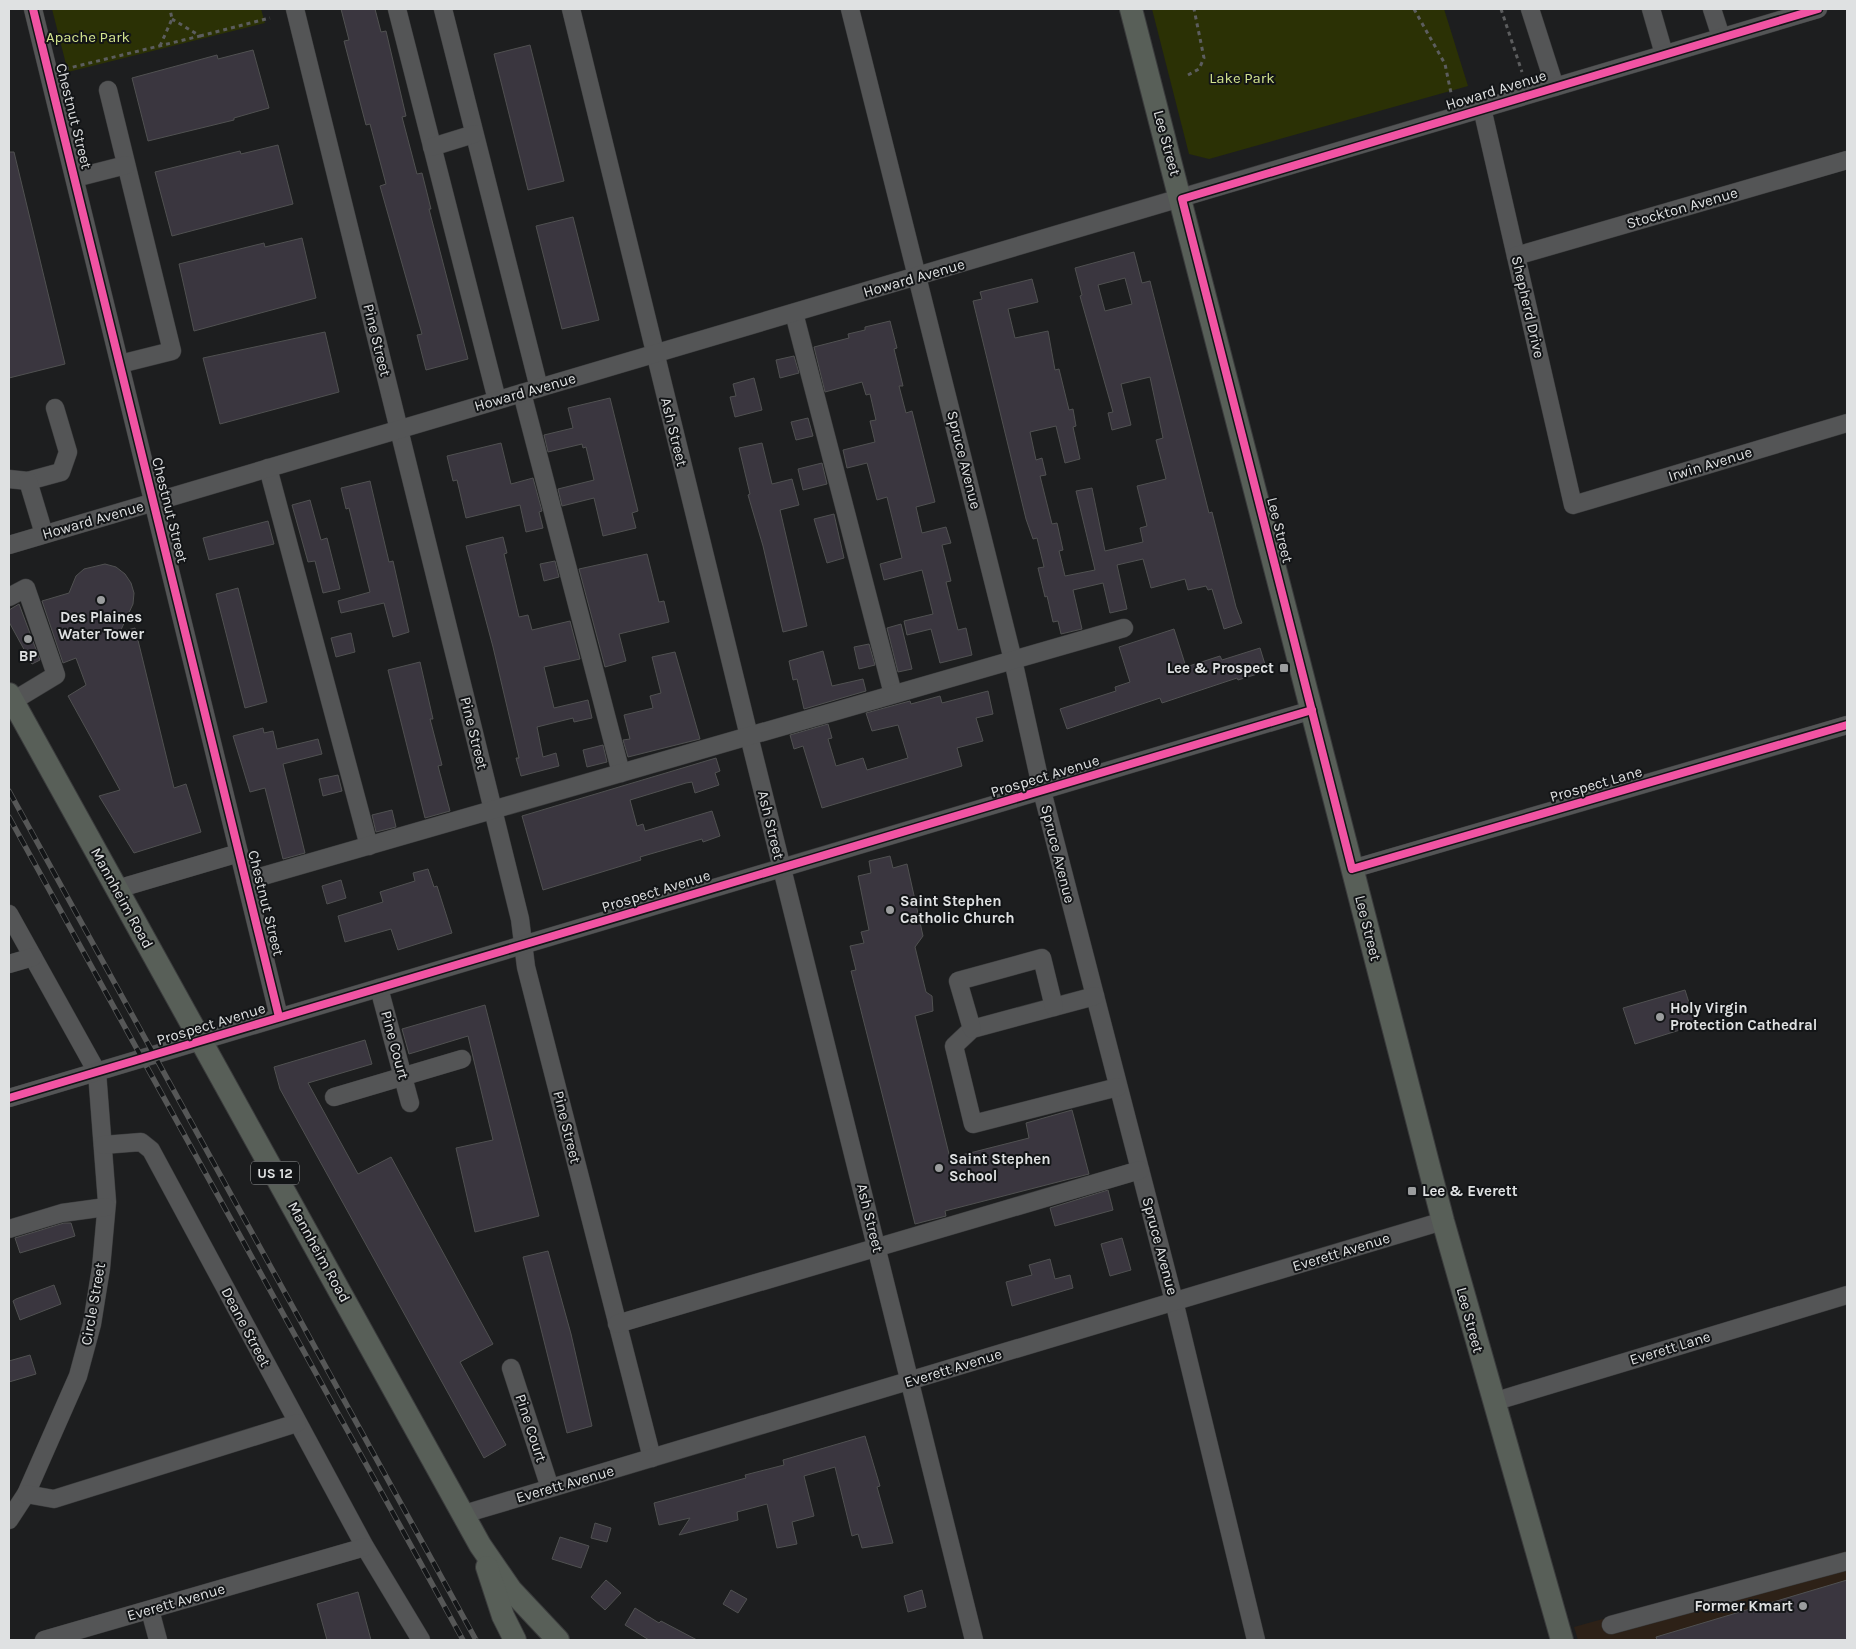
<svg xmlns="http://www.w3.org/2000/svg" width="1856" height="1649" font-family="Karla,sans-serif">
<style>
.commercial{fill:#2d2117}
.green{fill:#2b3105}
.building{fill:#3a363f;stroke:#505151;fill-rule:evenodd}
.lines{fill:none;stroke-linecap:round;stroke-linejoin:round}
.minor-casing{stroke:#3a3b3c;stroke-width:19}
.major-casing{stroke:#3a3b3c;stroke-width:24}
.path{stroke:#5c5d5e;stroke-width:3;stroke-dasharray:4 4;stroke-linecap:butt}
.minor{stroke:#545556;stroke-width:18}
.major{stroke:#585f58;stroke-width:22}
.rail-casing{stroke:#565757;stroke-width:5.5}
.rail{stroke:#131517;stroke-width:4;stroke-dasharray:11;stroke-linecap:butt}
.cycleway-casing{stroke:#131517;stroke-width:11}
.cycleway{stroke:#f153a3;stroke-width:8}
.poi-dot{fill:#9b9d9e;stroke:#131517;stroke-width:2}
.labels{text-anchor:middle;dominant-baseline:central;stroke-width:4;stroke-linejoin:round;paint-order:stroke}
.shield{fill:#131517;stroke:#a2a4a5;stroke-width:1}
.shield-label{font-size:14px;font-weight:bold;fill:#dfe1e2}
.park-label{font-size:15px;fill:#d3e48f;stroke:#131517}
.street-label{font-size:15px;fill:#dfe1e2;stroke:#131517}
.poi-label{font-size:15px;font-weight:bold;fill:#dfe1e2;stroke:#131517;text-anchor:start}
</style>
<rect width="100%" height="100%" fill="#1d1e1f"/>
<polygon class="commercial" points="1847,1551 1847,1640 1578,1640 1574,1627"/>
<g class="green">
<polygon points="52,9 261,9 265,23 68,72"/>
<polygon points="1152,9 1444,9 1468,86 1209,159 1189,154"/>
</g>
<g class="building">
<polygon points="341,9 375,9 381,32 386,31 406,116 402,117 417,174 422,173 431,209 429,209 468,359 426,370 417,335 422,334 380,186 386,184 370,124 366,125 344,41 349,40"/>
<polygon points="530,45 564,181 528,190 494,54"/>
<polygon points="253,50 269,108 234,118 234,120 148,141 132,78 217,55 218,59"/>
<polygon points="278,145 293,204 172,236 155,172 240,151 241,154"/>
<polygon points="9,152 14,152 65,364 9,378"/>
<polygon points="573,217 599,320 562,329 536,226"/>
<polygon points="302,238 316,298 194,331 179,264 264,243 265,247"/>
<path d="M1134,252L1142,283L1150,281L1209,513L1212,512L1236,607L1242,623L1224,629L1212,589L1208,590L1206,586L1188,590L1185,579L1151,588L1143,559L1117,565L1127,609L1110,613L1103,583L1073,590L1082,629L1061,634L1058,621L1053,622L1047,596L1045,597L1038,568L1044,567L1037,538L1033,539L1026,519L973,301L982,299L980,292L1032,279L1038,302L1008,309L1015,338L1048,331L1055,370L1059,369L1069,410L1073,409L1076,426L1073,427L1080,459L1065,463L1056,426L1030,432L1036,460L1042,458L1046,475L1040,476L1052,524L1057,523L1063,550L1059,551L1065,576L1095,570L1076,491L1092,488L1105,551L1143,542L1140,528L1147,526L1137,486L1166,479L1156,440L1163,438L1150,377L1121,384L1131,425L1112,430L1108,413L1113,412L1080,296L1082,295L1075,268ZM1125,278L1132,304L1105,311L1098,285Z"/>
<polygon points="890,321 897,348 894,349 903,386 899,386 906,413 912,411 935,502 916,507 922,533 946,527 951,543 942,545 951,581 946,582 958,630 966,628 972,655 940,663 931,629 907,635 904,621 933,614 922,570 884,580 880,564 902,558 887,497 877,500 867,463 847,468 843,450 875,442 870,421 876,420 870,394 866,395 862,382 825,392 814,347 849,338 848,334 865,330 865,327"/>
<polygon points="325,332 339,392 220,424 203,358"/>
<polygon points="794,356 799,373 780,378 776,360"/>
<polygon points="754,378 762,410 735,417 730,397 736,396 733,384"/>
<polygon points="610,398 638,511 632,513 636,528 603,536 594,498 562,506 558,489 594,480 586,447 583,448 582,444 548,452 544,435 573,428 568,408"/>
<polygon points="808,418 813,436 796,440 791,422"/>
<polygon points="501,443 511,484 533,478 542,511 539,512 543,528 526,532 520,505 466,518 457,480 453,481 447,456"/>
<polygon points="762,443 772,484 792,479 799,505 780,510 807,626 783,632 763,546 748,495 750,494 739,448"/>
<polygon points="822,463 827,484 803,490 798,469"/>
<polygon points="370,481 389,562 393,561 409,632 393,637 384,603 341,613 338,601 370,592 349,508 346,509 341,488"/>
<polygon points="310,500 321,540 327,538 340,589 323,593 315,561 308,562 292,505"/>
<polygon points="834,514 844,558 827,563 814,519"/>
<polygon points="268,521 274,544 209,560 203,538"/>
<polygon points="503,537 507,553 504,554 519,617 528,615 532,630 570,621 580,659 544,667 554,708 588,700 592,718 574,722 573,718 537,727 543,757 556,753 559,766 521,776 516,758 519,758 493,647 466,546"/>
<polygon points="647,554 659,602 664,601 669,622 619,634 626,661 605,667 579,569"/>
<polygon points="555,561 559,577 544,581 540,564"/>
<polygon points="105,564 116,567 125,574 131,583 134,593 133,604 120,632 135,628 174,788 186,784 201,832 134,853 99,796 120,790 68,696 86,685 76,658 63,663 42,601 69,593 76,576 84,569"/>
<polygon points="238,588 267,702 245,708 216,594"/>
<polygon points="19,604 40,660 32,664 9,622 9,610"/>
<polygon points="901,624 912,669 898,672 887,628"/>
<polygon points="1174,629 1186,667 1220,656 1222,660 1260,648 1267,671 1238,680 1237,678 1162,703 1160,698 1067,729 1060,709 1116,691 1115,687 1130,682 1119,647"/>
<polygon points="351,633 355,652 336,657 331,638"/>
<polygon points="869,644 875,665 859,669 854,647"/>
<polygon points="823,651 832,686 863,679 866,691 804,709 797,679 793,680 789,661"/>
<polygon points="675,652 700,739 628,757 623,740 630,739 624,715 653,708 650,696 661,693 652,657"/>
<polygon points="420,662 433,719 430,719 442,765 438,766 450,811 425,818 388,670"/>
<polygon points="988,691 993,714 976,718 983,741 957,748 962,766 822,808 803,746 794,749 790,735 828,724 832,738 828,739 836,766 863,758 867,770 908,758 898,725 872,731 866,713 910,701 911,704 940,696 942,703"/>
<polygon points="263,728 264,733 273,731 277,749 318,739 322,754 283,764 305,853 283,859 265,788 250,792 233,736"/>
<polygon points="603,745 607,762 587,767 583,750"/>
<polygon points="716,758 720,771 715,773 719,785 695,793 692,782 686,783 630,800 637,826 643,824 645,831 712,811 720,836 703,842 702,839 640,857 641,860 543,890 522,816"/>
<polygon points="338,775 342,791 323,796 319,779"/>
<polygon points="392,810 396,827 376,832 372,815"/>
<polygon points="890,856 893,868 907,864 923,936 915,947 926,992 932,996 933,1011 915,1016 950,1158 1029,1138 1026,1123 1072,1110 1089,1174 945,1211 946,1216 915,1224 851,971 856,970 850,946 864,943 861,932 869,930 858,876 871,873 869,861"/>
<polygon points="428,869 434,887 437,886 452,933 398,950 391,929 345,942 338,916 383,902 380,892 415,881 413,873"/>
<polygon points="341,880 346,898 327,904 322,886"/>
<polygon points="1685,990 1696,1025 1635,1044 1623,1008"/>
<polygon points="485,1005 539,1216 475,1232 456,1148 493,1140 468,1036 409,1054 402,1029"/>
<polygon points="365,1040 372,1064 308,1083 358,1174 391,1157 493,1344 460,1362 506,1445 484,1458 280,1089 274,1067"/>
<polygon points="1108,1190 1113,1210 1055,1226 1050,1208"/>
<polygon points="64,1223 71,1223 75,1236 20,1253 15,1238"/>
<polygon points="1122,1238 1131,1270 1110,1276 1101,1244"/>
<polygon points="548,1251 571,1334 592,1426 567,1433 523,1257"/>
<polygon points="1050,1259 1055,1279 1070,1275 1073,1288 1012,1306 1006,1282 1032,1275 1029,1265"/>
<polygon points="54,1285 61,1304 20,1320 13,1301 16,1299"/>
<polygon points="30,1355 36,1374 9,1382 9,1361"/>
<polygon points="865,1436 880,1486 877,1487 893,1543 862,1548 858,1534 852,1536 835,1467 804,1476 814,1516 792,1522 797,1544 777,1548 767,1504 737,1512 738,1520 679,1535 690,1518 659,1525 654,1503 746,1478 745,1475 784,1465 783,1460"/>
<polygon points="595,1523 611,1528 607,1542 591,1538"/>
<polygon points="560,1537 589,1546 581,1568 552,1559"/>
<polygon points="606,1580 621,1593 605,1610 591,1597"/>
<polygon points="1847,1580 1847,1640 1657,1640 1656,1637"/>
<polygon points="731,1590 747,1599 738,1613 723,1604"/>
<polygon points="922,1590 926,1607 908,1612 904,1596"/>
<polygon points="358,1592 371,1640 327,1640 317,1604"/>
<polygon points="635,1608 659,1623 661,1621 697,1640 649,1640 625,1625"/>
</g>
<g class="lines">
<g class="minor-casing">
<g id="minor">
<polyline points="33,9 279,1017"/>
<polyline points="295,9 520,919 526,967 652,1458"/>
<polyline points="397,9 497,400"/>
<polyline points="443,9 539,388"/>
<polyline points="571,9 749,736 974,1640"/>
<polyline points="850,9 1013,660 1042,791 1174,1301 1256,1640"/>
<polyline points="1530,9 1555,87"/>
<polyline points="1651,9 1664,54"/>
<polyline points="1712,9 1721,37"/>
<polyline points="108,90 172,351 120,364"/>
<polyline points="1482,108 1573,505 1847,423"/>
<polyline points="432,147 474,134"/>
<polyline points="75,178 126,165"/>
<polyline points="1516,256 1847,160"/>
<polyline points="794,313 893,694"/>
<polyline points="522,393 621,773"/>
<polyline points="268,468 369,846"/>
<polyline points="9,479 28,481 61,472 68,452 55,408"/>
<polyline points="28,481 44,534"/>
<polyline points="9,545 1818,9"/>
<polyline points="9,597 26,588 56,675 13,701"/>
<polyline points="1352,869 1847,725"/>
<polyline points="246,881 1124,628"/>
<polyline points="117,889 239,853"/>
<polyline points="9,914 97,1072 107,1202 101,1268 92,1324 78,1376 26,1494 9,1520"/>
<polyline points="9,964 33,957"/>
<polyline points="379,988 410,1103"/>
<polyline points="1095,996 972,1029 954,1046 973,1124 1118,1087"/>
<polyline points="972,1029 958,981 1042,958 1054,1007"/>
<polyline points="334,1097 462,1059"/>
<polyline points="9,1098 1312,710"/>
<polyline points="103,1145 141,1142 151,1150 365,1547 421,1640"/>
<polyline points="9,1229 62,1213 106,1207"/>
<polyline points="617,1324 1140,1170"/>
<polyline points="511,1368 550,1488"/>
<polyline points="1493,1402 1847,1295"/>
<polyline points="26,1494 54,1499 297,1423"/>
<polyline points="464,1514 1443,1221"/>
<polyline points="150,1610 158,1640"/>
<polyline points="1611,1625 1847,1561"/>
<polyline points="44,1640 365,1547"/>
</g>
</g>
<g class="major-casing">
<g id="major">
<polyline points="1131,9 1443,1221 1562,1640"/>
<polyline points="9,694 480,1545 511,1590 558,1640"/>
<polyline points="487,1567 503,1616 515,1640"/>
</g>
</g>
<g class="path">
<polyline points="1414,9 1445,64 1451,93"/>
<polyline points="1501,9 1522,72"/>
<polyline points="200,36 270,18"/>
<polyline points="160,46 172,19 170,9"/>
<polyline points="65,69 200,36 172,19"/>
<polyline points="1188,75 1199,69 1204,58 1194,9"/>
</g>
<use href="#minor" class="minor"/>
<use href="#major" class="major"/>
<g class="rail-casing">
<g id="rail">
<polyline points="9,791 476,1640"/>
<polyline points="9,817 463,1640"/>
</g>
</g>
<use href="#rail" class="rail"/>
<g class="cycleway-casing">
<g id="cycleway">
<polyline points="33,9 279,1017"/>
<polyline points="1818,9 1182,199 1352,869 1847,725"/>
<polyline points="9,1098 1312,710"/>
</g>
</g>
<use href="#cycleway" class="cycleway"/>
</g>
<g class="poi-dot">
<circle cx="101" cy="600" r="5"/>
<circle cx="28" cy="639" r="5"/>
<rect x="1279" y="663" width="10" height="10" rx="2.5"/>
<circle cx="890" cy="910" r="5"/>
<circle cx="1660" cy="1017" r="5"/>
<circle cx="939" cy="1168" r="5"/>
<rect x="1407" y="1186" width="10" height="10" rx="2.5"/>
<circle cx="1803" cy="1606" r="5"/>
</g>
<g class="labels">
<rect class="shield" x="251" y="1161.5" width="48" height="23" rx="4"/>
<g class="shield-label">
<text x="275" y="1173">US 12</text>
</g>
<g class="park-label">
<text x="88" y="37">Apache Park</text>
<text x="1242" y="78">Lake Park</text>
</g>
<g class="street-label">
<text transform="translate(1496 90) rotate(-17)">Howard Avenue</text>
<text transform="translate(74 116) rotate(76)">Chestnut Street</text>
<text transform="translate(1167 143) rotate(75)">Lee Street</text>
<text transform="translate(1682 208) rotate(-16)">Stockton Avenue</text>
<text transform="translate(914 278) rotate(-16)">Howard Avenue</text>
<text transform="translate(1528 307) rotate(77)">Shepherd Drive</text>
<text transform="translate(377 340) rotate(76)">Pine Street</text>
<text transform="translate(525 392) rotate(-16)">Howard Avenue</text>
<text transform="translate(674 432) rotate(76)">Ash Street</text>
<text transform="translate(964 460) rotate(76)">Spruce Avenue</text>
<text transform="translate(1710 464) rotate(-17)">Irwin Avenue</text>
<text transform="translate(170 510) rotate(76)">Chestnut Street</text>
<text transform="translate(93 520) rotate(-16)">Howard Avenue</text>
<text transform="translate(1280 530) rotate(76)">Lee Street</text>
<text transform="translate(474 733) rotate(76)">Pine Street</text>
<text transform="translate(1045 776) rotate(-17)">Prospect Avenue</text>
<text transform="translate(1596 784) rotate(-16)">Prospect Lane</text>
<text transform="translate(771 825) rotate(76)">Ash Street</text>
<text transform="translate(1058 854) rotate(76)">Spruce Avenue</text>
<text transform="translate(656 891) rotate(-17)">Prospect Avenue</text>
<text transform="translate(122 898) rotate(61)">Mannheim Road</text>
<text transform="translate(266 903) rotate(76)">Chestnut Street</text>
<text transform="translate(1368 928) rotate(76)">Lee Street</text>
<text transform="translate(211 1024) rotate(-17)">Prospect Avenue</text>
<text transform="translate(395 1045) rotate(75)">Pine Court</text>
<text transform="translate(567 1127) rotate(76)">Pine Street</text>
<text transform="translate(870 1218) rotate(76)">Ash Street</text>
<text transform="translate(1160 1246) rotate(75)">Spruce Avenue</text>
<text transform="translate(319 1252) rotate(61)">Mannheim Road</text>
<text transform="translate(1341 1252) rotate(-17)">Everett Avenue</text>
<text transform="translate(93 1304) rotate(-80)">Circle Street</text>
<text transform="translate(1470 1320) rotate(75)">Lee Street</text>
<text transform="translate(246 1327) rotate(62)">Deane Street</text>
<text transform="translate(1670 1348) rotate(-17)">Everett Lane</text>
<text transform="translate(953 1368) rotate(-17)">Everett Avenue</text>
<text transform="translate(531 1428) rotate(72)">Pine Court</text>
<text transform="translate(565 1484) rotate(-16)">Everett Avenue</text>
<text transform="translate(176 1602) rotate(-16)">Everett Avenue</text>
</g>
<g class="poi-label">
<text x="101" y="617" text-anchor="middle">Des Plaines<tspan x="101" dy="17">Water Tower</tspan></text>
<text x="28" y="656" text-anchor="middle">BP</text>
<text x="1274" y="668" text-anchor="end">Lee &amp; Prospect</text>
<text x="900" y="901">Saint Stephen<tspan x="900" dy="17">Catholic Church</tspan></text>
<text x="1670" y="1008">Holy Virgin<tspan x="1670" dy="17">Protection Cathedral</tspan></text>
<text x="949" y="1159">Saint Stephen<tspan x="949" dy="17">School</tspan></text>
<text x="1422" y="1191">Lee &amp; Everett</text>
<text x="1793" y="1606" text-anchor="end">Former Kmart</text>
</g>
</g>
<rect width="1856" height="1649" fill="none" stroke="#dfe1e2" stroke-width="20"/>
</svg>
